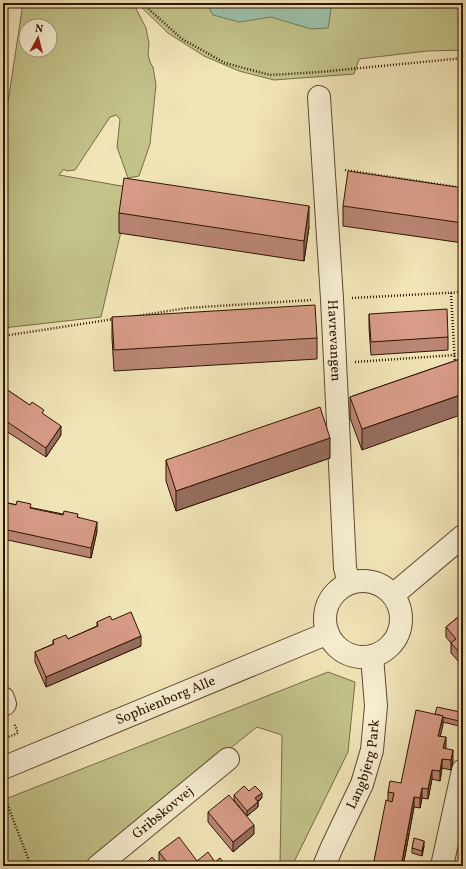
<svg xmlns="http://www.w3.org/2000/svg" width="466" height="869" font-family="Vollkorn,serif">
<style>
.green{fill:#c2c289;stroke:#786b44;fill-rule:evenodd}
.water{fill:#9cc0a8;stroke:#707b65}
.lines{fill:none;stroke-linecap:round;stroke-linejoin:round}
.street-casing{stroke:#60482e;stroke-width:24}
.path{stroke:#2f1400;stroke-width:2.5;stroke-dasharray:1 2;stroke-linecap:butt}
.street{stroke:#f6eed1;stroke-width:22}
.wall{fill:#ba8675;stroke:#2f1400}
.shaded-wall{fill:#976d5f;stroke:#2f1400}
.building{fill:#d89c88;stroke:#2f1400}
.labels{text-anchor:middle;dominant-baseline:central;stroke-width:3;stroke-linejoin:round;paint-order:stroke}
.street-label{font-size:14px;fill:#2f1400;stroke:#f6eed1}
</style>
<rect width="100%" height="100%" fill="#f1e5b8"/>
<filter id="stains"><feTurbulence type="fractalNoise" baseFrequency=".005" numOctaves="4"/><feColorMatrix values="0 0 0 0 .2 0 0 0 0 .09 0 0 0 0 .02 0 0 0 .5 -.17"/></filter>
<radialGradient id="worn" r=".72"><stop offset=".6" stop-color="#630" stop-opacity="0"/><stop offset="1" stop-color="#630" stop-opacity=".3"/></radialGradient>
<g class="green">
<path d="M23,3H133L146,28L149,44L148,54L150,62L153,67L156,85L150,144L139,176L128,178L117,147L120,119L116,115L110,117L75,170L66,171L64,169L59,175L127,187L120,236L101,317L3,328V101L8,102ZM26,26H50V50H26Z"/>
<polygon points="137,3 463,3 463,50 427,51 359,59 354,74 274,80 239,71 204,56 168,33"/>
<polygon points="328,672 355,682 348,752 292,866 280,866 282,735 257,727 83,866 3,866 3,800"/>
</g>
<polygon class="water" points="206,3 332,3 328,28 311,29 271,17 239,22 213,15"/>
<g class="lines">
<g class="street-casing">
<g id="street">
<path id="s1" d="M319,97L332,299L345,568L349,583"/>
<circle cx="363" cy="619" r="38"/>
<polyline points="393,595 463,536"/>
<polyline points="3,698 5,704"/>
<path id="s2" d="M3,768L328,633"/>
<path id="s3" d="M98,866L228,759"/>
<path id="s4" d="M324,866L332,847L362,784L372,750L376,706L372,656"/>
<polyline points="442,866 463,770"/>
</g>
</g>
<g class="path">
<polyline points="142,3 182,39 225,63 270,75 320,72 463,58"/>
<polyline points="345,170 463,188"/>
<polyline points="451,293 455,364"/>
<polyline points="352,298 463,292"/>
<polyline points="137,316 187,308 311,300"/>
<polyline points="3,336 114,319"/>
<polyline points="355,362 455,355"/>
<polyline points="3,739 18,733 14,723"/>
<polyline points="3,793 31,866"/>
</g>
<use href="#street" class="street"/>
</g>
<g class="wall">
<polygon points="463,188 463,243 343,226 343,206"/>
<polygon points="119,213 309,227 304,261 119,233"/>
<polygon points="369,314 448,337 448,350 371,355 369,328"/>
<polygon points="112,317 317,338 317,359 114,371 112,338"/>
<polygon points="463,358 362,450 350,418 350,397"/>
<polygon points="3,387 44,415 61,435 46,457 3,429"/>
<polygon points="330,458 176,511 166,481 166,460"/>
<polygon points="3,502 78,517 97,531 91,558 3,539"/>
<polygon points="463,613 463,658 459,662 451,653 451,643 446,637 446,627"/>
<polygon points="112,620 141,646 46,687 35,662 35,652 53,644 53,640 68,639 97,626 97,622"/>
<polygon points="463,660 463,668 462,667 462,662"/>
<polygon points="435,714 460,717 459,726 443,722 440,736 446,747 445,748 453,760 451,770 442,768 440,781 432,779 428,799 422,798 420,808 414,807 404,861 418,866 373,866 388,801 388,792 401,783"/>
<polygon points="249,791 262,798 258,802 258,807 247,816 234,800 234,795"/>
<polygon points="208,812 254,834 233,852 208,822"/>
<polygon points="424,846 422,856 412,853 412,848"/>
<polygon points="159,852 197,861 215,862 226,866 163,866 159,862"/>
</g>
<g class="shaded-wall">
<polygon points="309,206 309,227 304,261 304,241"/>
<polygon points="463,394 463,414 362,450 362,429"/>
<polygon points="61,426 61,435 46,457 46,448"/>
<polygon points="330,438 330,458 176,511 176,491"/>
<polygon points="97,522 97,531 91,558 91,548"/>
<polygon points="141,636 141,646 46,687 46,677"/>
<polygon points="463,649 463,658 459,662 459,652"/>
<polygon points="460,712 460,717 459,726 459,721"/>
<polygon points="443,716 443,725 438,745 438,736"/>
<polygon points="446,737 446,747 443,758 443,748"/>
<polygon points="453,750 453,760 451,770 451,760"/>
<polygon points="442,759 442,768 440,781 440,771"/>
<polygon points="432,770 432,779 428,799 428,789"/>
<polygon points="422,788 422,798 420,808 420,798"/>
<polygon points="262,793 262,798 255,803 255,798"/>
<polygon points="414,797 414,807 403,866 402,861"/>
<polygon points="258,802 258,807 247,816 247,811"/>
<polygon points="254,825 254,834 233,852 233,842"/>
<polygon points="424,841 424,846 422,856 422,851"/>
</g>
<g class="building">
<polygon points="348,171 463,188 463,223 343,206"/>
<polygon points="124,178 309,206 304,241 119,213"/>
<polygon points="315,305 317,338 114,350 112,317"/>
<polygon points="447,309 448,337 371,342 369,314"/>
<polygon points="463,358 463,394 362,429 350,397"/>
<polygon points="3,387 30,405 32,402 44,410 42,413 61,426 46,448 3,419"/>
<polygon points="320,407 330,438 176,491 166,460"/>
<polygon points="17,501 31,504 30,508 63,515 64,511 78,514 77,517 97,522 91,548 3,529 3,502 16,505"/>
<polygon points="131,612 141,636 46,677 35,652 54,644 53,640 66,635 68,639 98,626 97,622 110,616 112,620"/>
<polygon points="463,613 463,649 459,652 451,643 456,639 446,627"/>
<polygon points="437,707 460,712 459,721 442,717 443,716 435,714"/>
<polygon points="416,710 443,716 438,736 446,737 443,748 453,750 451,760 442,759 440,771 432,770 428,789 422,788 420,798 414,797 402,861 418,864 417,866 373,866 386,800 392,802 394,793 388,792 390,781 401,783"/>
<polygon points="244,786 249,791 255,786 262,793 255,798 258,802 247,811 234,795"/>
<polygon points="229,795 254,825 233,842 208,812"/>
<polygon points="179,837 197,861 208,852 215,862 220,858 226,866 170,866 159,852"/>
<polygon points="414,838 424,841 422,851 412,848"/>
<polygon points="152,857 160,866 145,866 144,865"/>
</g>
<g class="labels">
<g class="street-label">
<text stroke="none"><textPath href="#s1" startOffset="244">Havrevangen</textPath></text>
<text stroke="none"><textPath href="#s2" startOffset="176">Sophienborg Alle</textPath></text>
<text stroke="none"><textPath href="#s4" startOffset="110">Langbjerg Park</textPath></text>
<text stroke="none"><textPath href="#s3" startOffset="84">Gribskovvej</textPath></text>
</g>
</g>
<rect width="466" height="869" fill="none" stroke="#f1e5b8" stroke-width="16"/>
<rect x="4" y="4" width="458" height="861" fill="none" stroke="#2f1400" stroke-width="2"/>
<rect x="8" y="8" width="450" height="853" fill="none" stroke="#2f1400"/>
<g transform="translate(38 38) rotate(7)"><circle r="19" fill="#f6eed1" stroke="#a6977d"/>
<path d="M0-3L7 15L0 10L-7 15Z" fill="#8f2418"/>
<text y="-6" font-size="11" font-weight="bold" text-anchor="middle" fill="#2f1400">N</text>
</g>
<rect width="100%" height="100%" filter="url(#stains)"/>
<rect width="100%" height="100%" fill="url(#worn)"/>
</svg>
